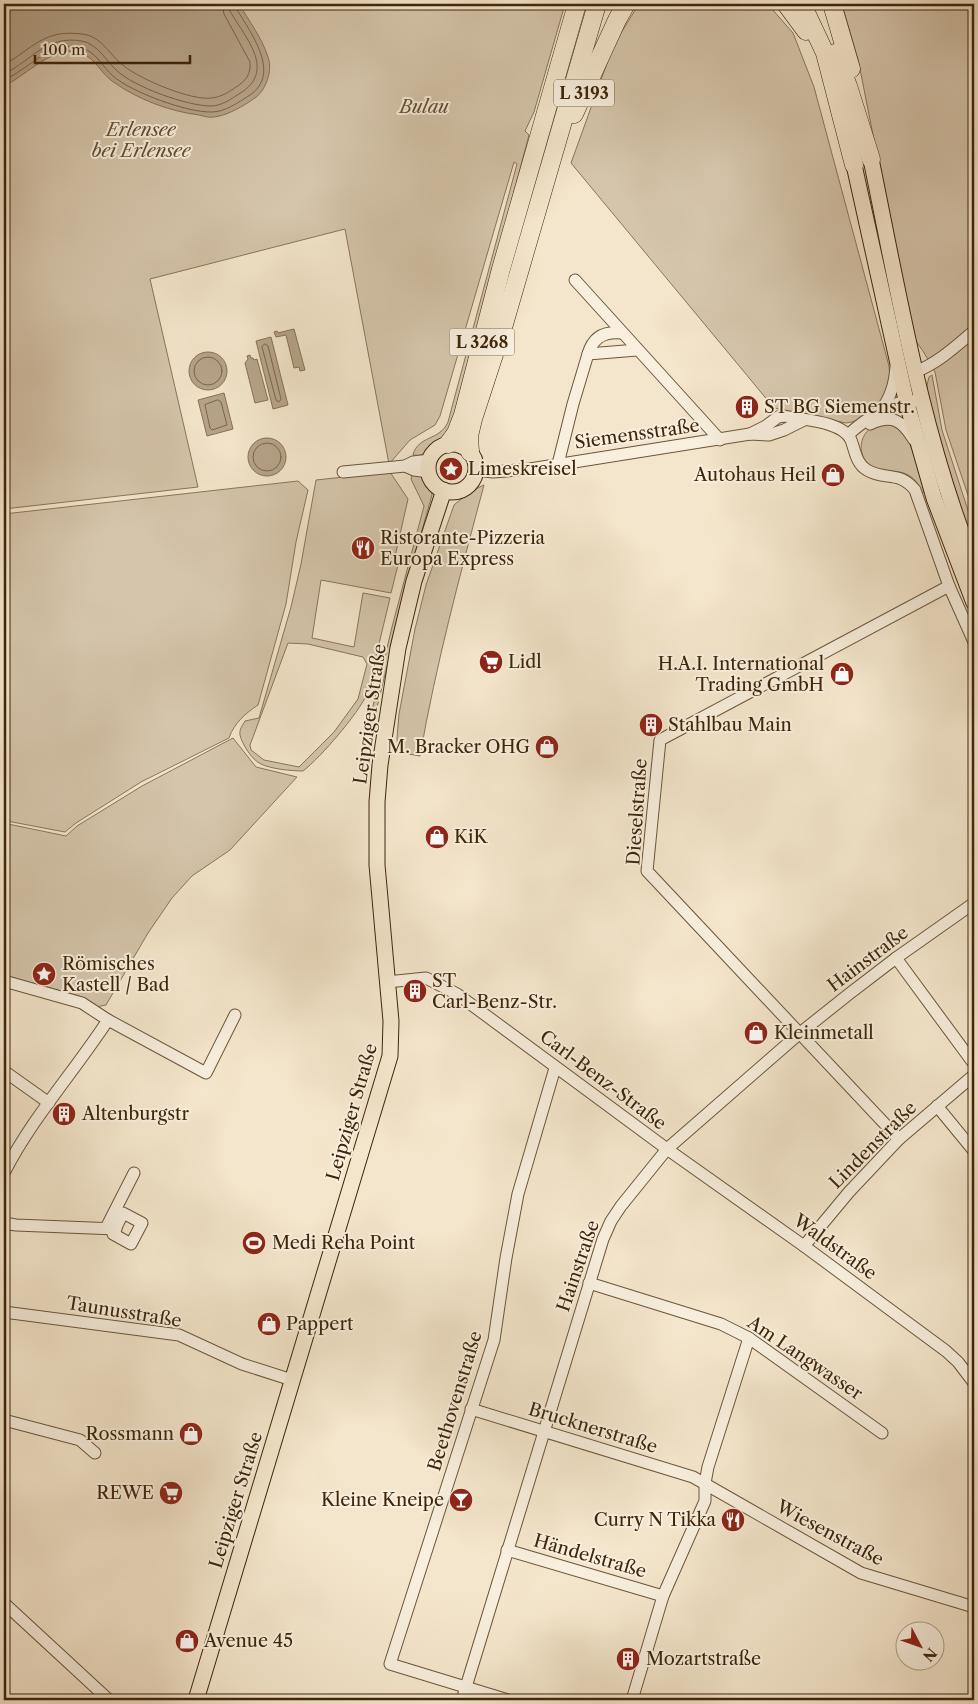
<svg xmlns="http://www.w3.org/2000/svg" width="978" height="1704" font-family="'Libre Caslon Text',serif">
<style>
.green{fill:#d5c5ab;stroke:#8a755a;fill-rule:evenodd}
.water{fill:#b6a48a;stroke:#867156}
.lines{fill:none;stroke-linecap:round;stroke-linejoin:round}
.shore{stroke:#7a644a;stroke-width:1}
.minor-casing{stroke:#6c553a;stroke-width:13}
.major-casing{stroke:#3e2509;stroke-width:17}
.highway-casing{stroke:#3e2509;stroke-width:19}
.minor{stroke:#f8efde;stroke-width:11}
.major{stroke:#f4e6cc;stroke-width:15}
.highway{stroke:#f4e6cc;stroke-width:18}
.labels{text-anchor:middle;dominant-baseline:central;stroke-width:4;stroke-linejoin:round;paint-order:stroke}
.shield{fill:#f8efde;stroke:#766249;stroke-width:1}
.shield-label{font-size:16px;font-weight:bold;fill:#3e2509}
.park-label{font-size:18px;font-style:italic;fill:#644d32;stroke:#f8efde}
.poi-label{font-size:18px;fill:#3e2509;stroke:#f8efde;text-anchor:start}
.street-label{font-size:18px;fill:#3e2509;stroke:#f8efde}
</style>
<rect width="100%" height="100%" fill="#f4e6cc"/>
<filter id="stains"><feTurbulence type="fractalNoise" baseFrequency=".004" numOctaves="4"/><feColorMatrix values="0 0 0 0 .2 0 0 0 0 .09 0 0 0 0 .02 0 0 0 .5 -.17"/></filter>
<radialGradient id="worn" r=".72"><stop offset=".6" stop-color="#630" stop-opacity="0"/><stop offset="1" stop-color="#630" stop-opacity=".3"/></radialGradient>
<g class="green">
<path d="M4,4H565L534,112L525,131L529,135L447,441C435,446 427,458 413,455C418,435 440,441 448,422L517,164L514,162L440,416L435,425L410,440L389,464L345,229L150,279L198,487L4,509Z"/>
<polygon points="639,4 766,4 772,9 793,33 814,87 889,366 890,380 889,391 876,408 862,418 852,422 846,423 774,408 571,163 614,44"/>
<polygon points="842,4 974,4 974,513 946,430 935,372 923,351 913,337 858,59"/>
<polygon points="932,375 942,430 974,529 974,553 927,401 927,385 929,377"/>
<path d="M889,424L898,427L907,435L926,492L921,493C919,486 916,479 908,475C899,470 890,472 881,470C866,468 857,452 863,438C867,427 878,425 889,424Z"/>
<path d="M390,472L408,499L394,561H399L391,593L321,580L312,638L354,647L363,593L390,598L367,694C358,714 321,757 303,771C292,771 271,769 261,764C252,760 242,744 240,735C239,729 243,725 245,721L259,718L291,607L301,564L316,480ZM288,643L308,644L363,657L367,664L358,699L334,732L299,767L264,760L251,750L250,745Z"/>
<path d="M413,472C424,477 430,483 432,495L409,576L371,732L367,731L392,627L424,506L411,479Z"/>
<path d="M298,481L308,490L296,542L286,604L258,705C246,713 234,723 229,738L141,782L76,823L65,832L7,821L4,825V514Z"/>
<path d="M484,485C460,575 436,664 420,756L403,753L398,751L397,738L399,714L415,629L426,585L454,505C458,501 478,487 484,485Z"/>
<polygon points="233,738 256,767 297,777 230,850 192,876 172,898 148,933 106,1005 96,1007 79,996 4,975 4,829 8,824 66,836 77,826 142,786"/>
</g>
<g class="water">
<path d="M4,4H239C249,21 262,38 268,57C273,70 266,90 255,98C243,106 229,115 214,117C209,118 204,116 199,115C168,111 137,99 112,81C101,73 95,58 81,53C55,43 26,76 4,86Z"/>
<polygon points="294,329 305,370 300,371 299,367 294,368 286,335 276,337 274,332 277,331 278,333"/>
<polygon points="271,337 288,405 273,409 256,341"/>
<circle cx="208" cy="371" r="19"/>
<polygon points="250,355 251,358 253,358 254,360 257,359 268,400 255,403 245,363 248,359 247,356"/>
<polygon points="224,393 233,429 207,436 198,400"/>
<circle cx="267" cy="457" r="19"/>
</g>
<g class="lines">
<g class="shore">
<path d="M4,65C33,48 44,29 82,34C102,36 110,56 124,66C140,79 191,101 212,98C221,97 229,92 236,87C246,81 251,74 250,62L224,14L222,4"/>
<path d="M4,74C33,60 45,35 82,41C97,44 106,60 116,70C134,87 187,106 211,106C221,106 231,99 239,94C277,71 246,39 230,11L229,4"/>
<path d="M4,80C29,69 52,39 82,48C96,52 103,67 113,76C131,92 188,113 212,112C225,112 239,102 250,95C282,73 250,32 236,8L235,4"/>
<polygon points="265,344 268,346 281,399 279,402 276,400 262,347"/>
<circle cx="208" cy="371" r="14"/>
<polygon points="218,400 221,402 227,425 212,430 210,428 205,405"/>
<circle cx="267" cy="457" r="14"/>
</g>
<g class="minor-casing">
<g id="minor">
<polyline points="575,280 720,440"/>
<path d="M588,354C593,337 605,331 622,333"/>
<path d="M915,372C938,363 955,347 974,331"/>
<path d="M880,411C891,398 895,384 896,366"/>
<path d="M870,424C892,414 902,420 914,440"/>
<path d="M750,434L766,426L778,417L784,416C802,420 843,421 851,440C855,450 856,464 867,470C885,481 899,470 915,490L949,586L974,642"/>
<path d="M848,435C863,421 894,399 914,401"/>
<polyline points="558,464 573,404 588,354 637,350"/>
<polyline points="405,466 414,470 429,472"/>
<polyline points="476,470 493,472 530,469 750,434 769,435 784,430 804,420"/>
<polyline points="343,472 405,466 413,462 430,460"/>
<polyline points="896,958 974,1064"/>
<polyline points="4,981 82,1003 108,1020 206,1073 235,1015"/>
<polyline points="387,982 426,978 457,994 667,1149 804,1246 946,1351 958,1362 974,1383"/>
<polyline points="4,1071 49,1103"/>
<polyline points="937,1106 974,1151"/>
<polyline points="899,1139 647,871 660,740 949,586"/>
<path d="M4,1173C32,1118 74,1072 108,1020"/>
<polygon points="123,1213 142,1223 131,1244 113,1234"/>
<polyline points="4,1223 16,1225 116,1229"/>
<polyline points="106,1228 134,1173"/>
<polyline points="804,1246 849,1192 899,1139 974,1075"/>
<polyline points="589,1283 721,1324 749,1338 882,1433"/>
<polyline points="4,1312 179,1335 242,1364 292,1380"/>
<polyline points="471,1409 693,1477 861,1573 974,1607"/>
<polyline points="4,1420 80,1440 95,1453"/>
<polyline points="507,1550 663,1596"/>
<polyline points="4,1603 109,1700"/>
<polyline points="462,1700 603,1239 611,1221 621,1206 667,1149 800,1033 849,994 896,958 974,903"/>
<polyline points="508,1700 390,1664 494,1340 506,1258 518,1194 555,1068"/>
<polyline points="632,1700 663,1596 705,1501 705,1483 708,1467 749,1338"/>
</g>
</g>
<g class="major-casing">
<g id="major">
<path d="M871,159C899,296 922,435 974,565"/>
<polyline points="854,165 906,400 934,498 974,603"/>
<circle cx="452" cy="468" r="24"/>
<polyline points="196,1700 390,1056 391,1021 377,865 377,802 380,765 398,648 414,581 444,490"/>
</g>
</g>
<g class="highway-casing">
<g id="highway">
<polyline points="786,4 806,31"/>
<polyline points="802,4 825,53 854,165"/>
<polyline points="832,4 851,69"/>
<polyline points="835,53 848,86 871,159"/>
<polyline points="574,114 617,20 626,4"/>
<polyline points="448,444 456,433 463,415 501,269 577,4"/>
<polyline points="470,452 469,436 473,419 504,324 597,4"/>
</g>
</g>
<use href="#minor" class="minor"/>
<use href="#major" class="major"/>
<use href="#highway" class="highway"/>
</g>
<defs>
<g id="building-disc" transform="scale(1.25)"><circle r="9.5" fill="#8f2418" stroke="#f8efde"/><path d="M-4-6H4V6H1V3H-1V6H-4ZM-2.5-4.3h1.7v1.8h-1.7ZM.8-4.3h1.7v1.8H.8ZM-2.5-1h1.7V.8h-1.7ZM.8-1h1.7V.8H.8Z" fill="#fff"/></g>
<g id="sight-disc" transform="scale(1.25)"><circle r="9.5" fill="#8f2418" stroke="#f8efde"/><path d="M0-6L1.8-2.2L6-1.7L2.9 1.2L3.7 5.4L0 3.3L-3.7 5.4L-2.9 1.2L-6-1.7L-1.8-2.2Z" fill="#fff"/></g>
<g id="shop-disc" transform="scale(1.25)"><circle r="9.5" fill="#8f2418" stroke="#f8efde"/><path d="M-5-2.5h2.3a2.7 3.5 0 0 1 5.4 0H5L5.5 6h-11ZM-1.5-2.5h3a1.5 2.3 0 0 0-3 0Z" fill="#fff"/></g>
<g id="restaurant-disc" transform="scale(1.25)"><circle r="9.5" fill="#8f2418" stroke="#f8efde"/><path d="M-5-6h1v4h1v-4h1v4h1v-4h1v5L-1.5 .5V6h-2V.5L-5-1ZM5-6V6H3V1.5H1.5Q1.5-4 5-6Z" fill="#fff"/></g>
<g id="supermarket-disc" transform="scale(1.25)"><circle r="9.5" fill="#8f2418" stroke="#f8efde"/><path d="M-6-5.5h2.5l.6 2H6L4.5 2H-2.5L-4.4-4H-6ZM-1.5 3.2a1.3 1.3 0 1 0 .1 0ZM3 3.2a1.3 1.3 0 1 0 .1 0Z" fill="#fff"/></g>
<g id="stadium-disc" transform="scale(1.25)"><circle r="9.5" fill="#8f2418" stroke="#f8efde"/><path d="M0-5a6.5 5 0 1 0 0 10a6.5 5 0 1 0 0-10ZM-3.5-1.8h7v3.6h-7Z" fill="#fff"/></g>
<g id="bar-disc" transform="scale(1.25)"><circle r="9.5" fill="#8f2418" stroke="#f8efde"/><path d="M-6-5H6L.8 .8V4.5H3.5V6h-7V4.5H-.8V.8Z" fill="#fff"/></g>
</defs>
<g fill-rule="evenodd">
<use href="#building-disc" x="747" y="407"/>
<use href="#sight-disc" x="451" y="469"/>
<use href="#shop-disc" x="833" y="475"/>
<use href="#restaurant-disc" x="363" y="548"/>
<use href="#supermarket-disc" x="491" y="662"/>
<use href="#shop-disc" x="842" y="674"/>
<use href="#building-disc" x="651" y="725"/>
<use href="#shop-disc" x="547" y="747"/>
<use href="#shop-disc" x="437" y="837"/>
<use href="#sight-disc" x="44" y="974"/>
<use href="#building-disc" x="415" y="991"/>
<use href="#shop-disc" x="756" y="1033"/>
<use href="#building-disc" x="64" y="1114"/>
<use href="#stadium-disc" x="254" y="1243"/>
<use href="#shop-disc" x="269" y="1324"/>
<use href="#shop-disc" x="191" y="1434"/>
<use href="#supermarket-disc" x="171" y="1493"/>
<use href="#bar-disc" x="461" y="1500"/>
<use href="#restaurant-disc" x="733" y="1520"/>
<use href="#shop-disc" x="187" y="1641"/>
<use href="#building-disc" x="628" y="1659"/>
</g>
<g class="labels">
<g class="shield">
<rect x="554" y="79.5" width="60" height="27" rx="4"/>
<rect x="449.5" y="328.5" width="65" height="27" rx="4"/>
</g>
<g class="shield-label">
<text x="584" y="93">L 3193</text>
<text x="482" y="342">L 3268</text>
</g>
<g class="park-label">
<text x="424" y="107">Bulau</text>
<text x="141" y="130">Erlensee<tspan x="141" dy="21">bei Erlensee</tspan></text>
</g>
<g class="poi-label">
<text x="764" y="407">ST BG Siemenstr.</text>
<text x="468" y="469">Limeskreisel</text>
<text x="816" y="475" text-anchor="end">Autohaus Heil</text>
<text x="380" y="538">Ristorante-Pizzeria<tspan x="380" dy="21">Europa Express</tspan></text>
<text x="508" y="662">Lidl</text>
<text x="824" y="664" text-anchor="end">H.A.I. International<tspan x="824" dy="21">Trading GmbH</tspan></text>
<text x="668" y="725">Stahlbau Main</text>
<text x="530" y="747" text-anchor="end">M. Bracker OHG</text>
<text x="454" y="837">KiK</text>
<text x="62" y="964">Römisches<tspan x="62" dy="21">Kastell / Bad</tspan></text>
<text x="432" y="981">ST<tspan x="432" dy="21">Carl-Benz-Str.</tspan></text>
<text x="774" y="1033">Kleinmetall</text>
<text x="82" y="1114">Altenburgstr</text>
<text x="272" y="1243">Medi Reha Point</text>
<text x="286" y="1324">Pappert</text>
<text x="174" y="1434" text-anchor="end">Rossmann</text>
<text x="154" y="1493" text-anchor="end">REWE</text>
<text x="444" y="1500" text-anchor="end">Kleine Kneipe</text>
<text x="716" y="1520" text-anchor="end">Curry N Tikka</text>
<text x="204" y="1641">Avenue 45</text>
<text x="646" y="1659">Mozartstraße</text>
</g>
<g class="street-label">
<text transform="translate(637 434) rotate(-8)">Siemensstraße</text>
<text transform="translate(370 714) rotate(-82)">Leipziger Straße</text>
<text transform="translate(637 812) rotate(-86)">Dieselstraße</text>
<text transform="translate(868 959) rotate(-37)">Hainstraße</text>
<text transform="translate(603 1080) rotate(37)">Carl-Benz-Straße</text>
<text transform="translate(352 1112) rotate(-74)">Leipziger Straße</text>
<text transform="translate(873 1145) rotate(-45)">Lindenstraße</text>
<text transform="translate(835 1247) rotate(36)">Waldstraße</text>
<text transform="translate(578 1266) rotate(-71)">Hainstraße</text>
<text transform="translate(124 1312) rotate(9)">Taunusstraße</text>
<text transform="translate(805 1358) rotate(34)">Am Langwasser</text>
<text transform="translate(455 1401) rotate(-73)">Beethovenstraße</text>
<text transform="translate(593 1428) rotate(17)">Brucknerstraße</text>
<text transform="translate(236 1500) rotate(-73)">Leipziger Straße</text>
<text transform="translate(830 1533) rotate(28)">Wiesenstraße</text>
<text transform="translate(590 1556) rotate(16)">Händelstraße</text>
</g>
</g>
<rect width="978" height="1704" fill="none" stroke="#f4e6cc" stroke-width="20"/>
<rect x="5" y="5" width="968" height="1694" fill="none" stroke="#3e2509" stroke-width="2.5"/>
<rect x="10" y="10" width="958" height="1684" fill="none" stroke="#3e2509"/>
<g transform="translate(920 1646) rotate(131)"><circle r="24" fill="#f8efde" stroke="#ae9e89"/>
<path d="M0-4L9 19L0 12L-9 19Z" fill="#8f2418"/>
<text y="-8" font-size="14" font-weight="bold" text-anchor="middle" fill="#3e2509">N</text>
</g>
<path d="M35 55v8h155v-8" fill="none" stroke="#3e2509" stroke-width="2.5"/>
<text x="42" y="55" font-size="15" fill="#3e2509" stroke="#f8efde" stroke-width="4" paint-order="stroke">100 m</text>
<rect width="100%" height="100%" filter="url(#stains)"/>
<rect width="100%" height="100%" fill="url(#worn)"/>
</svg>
